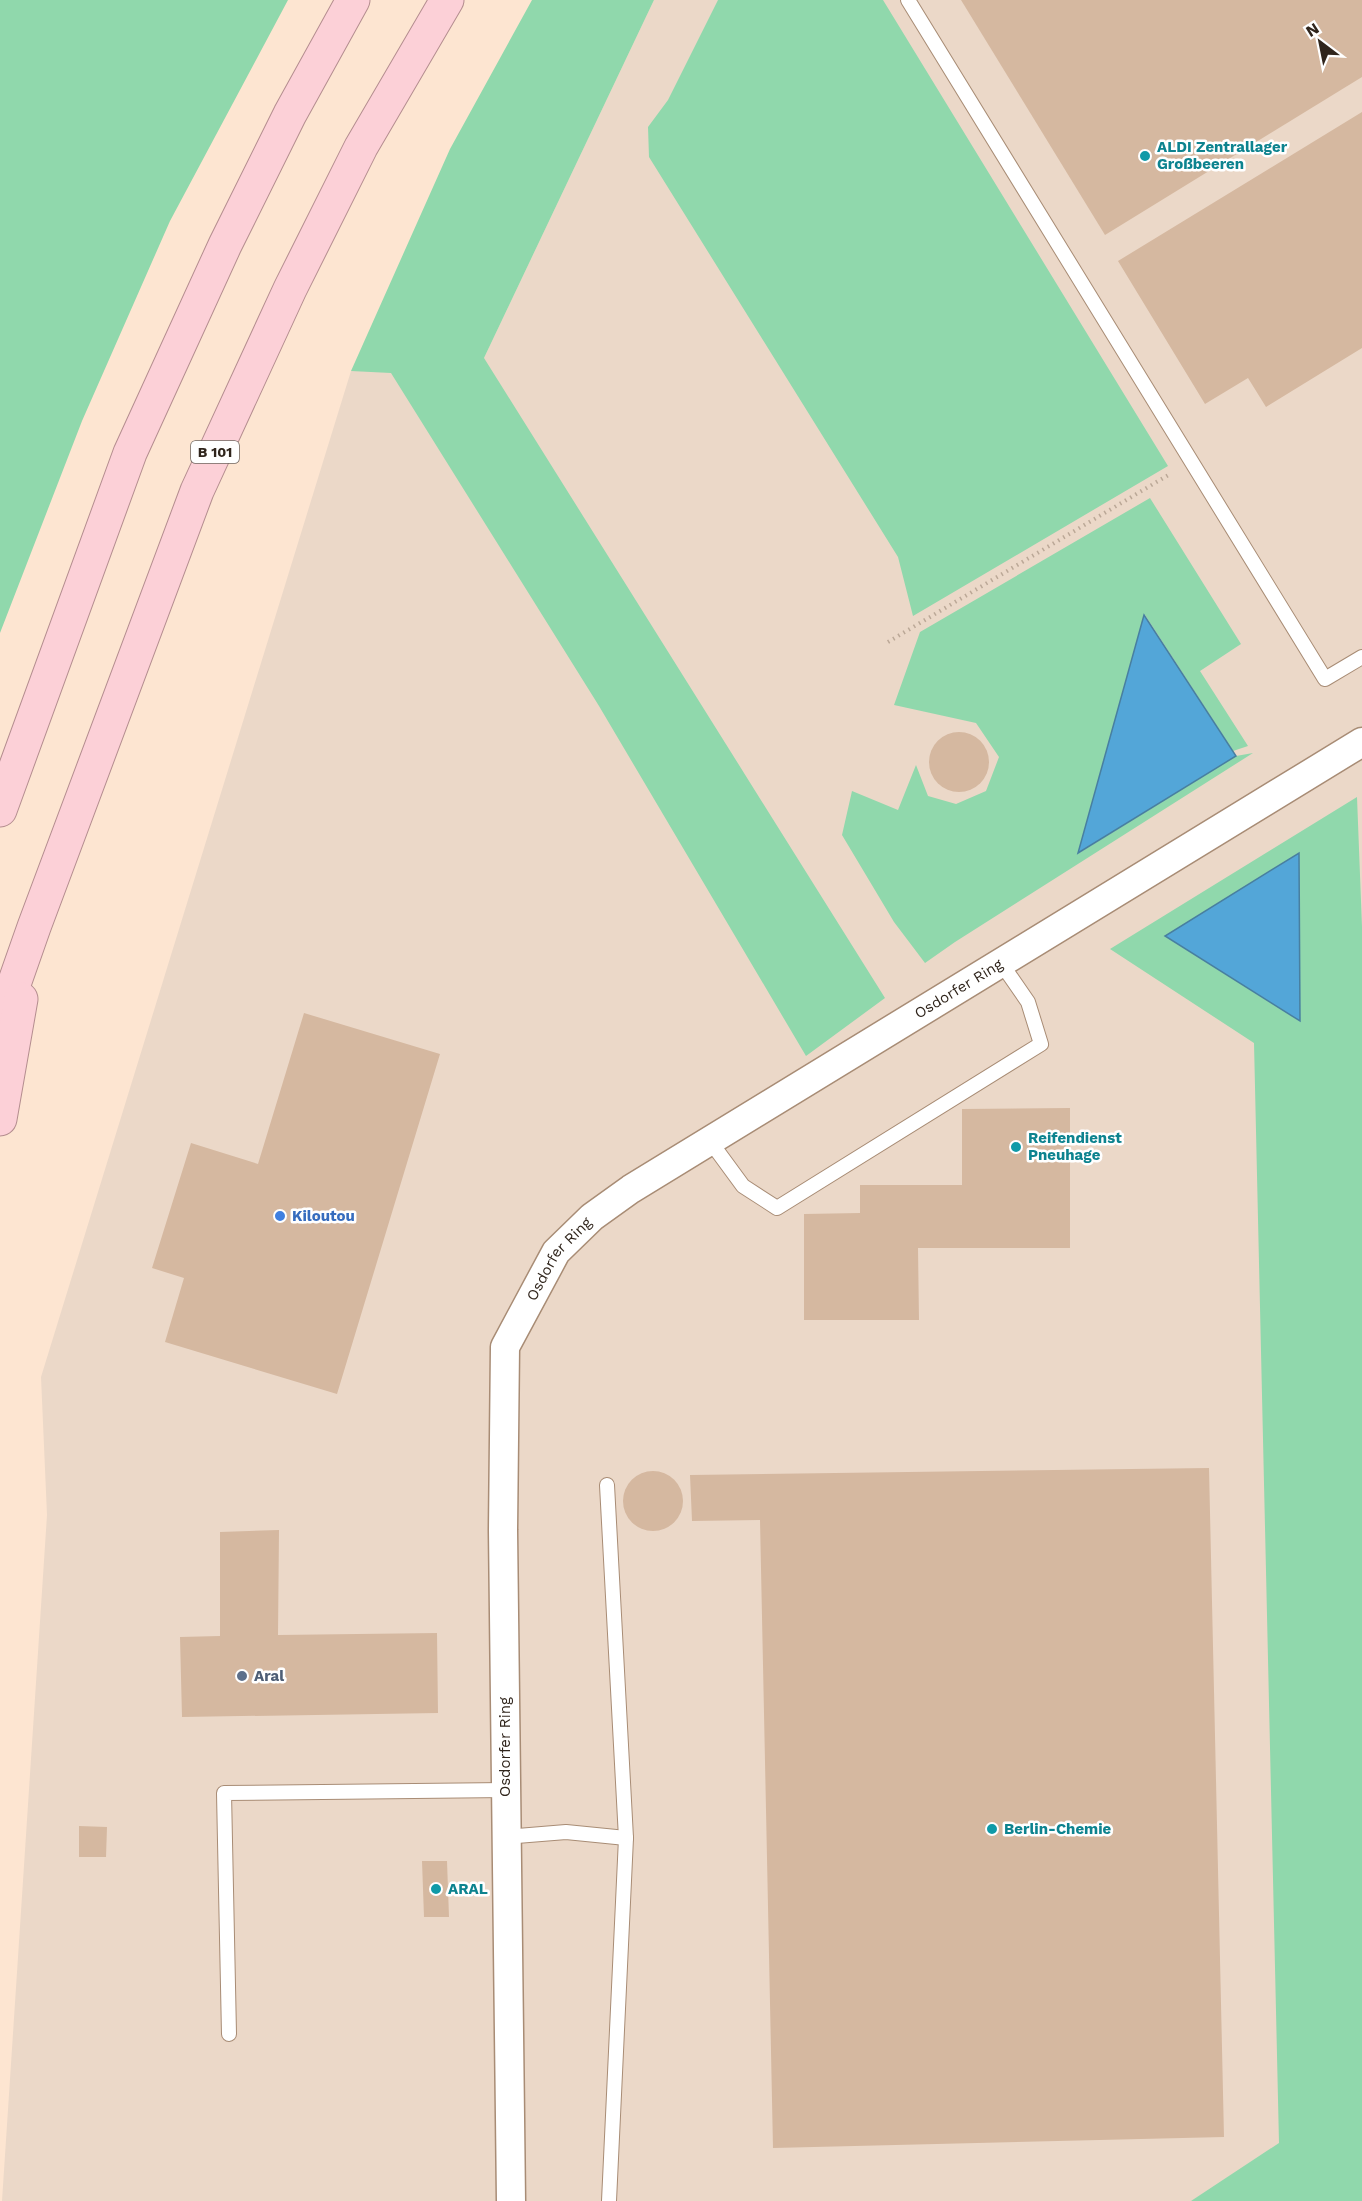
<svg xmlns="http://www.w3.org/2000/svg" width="1362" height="2201" font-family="'Work Sans',sans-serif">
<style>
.industrial{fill:#ebd8c8}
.green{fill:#90d8ac}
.water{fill:#53a6d8;stroke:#487fa0;stroke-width:1.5}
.building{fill:#d5b8a0}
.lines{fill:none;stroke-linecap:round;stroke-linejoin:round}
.service-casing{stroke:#a88c75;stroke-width:16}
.minor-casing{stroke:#a88c75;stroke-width:31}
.trunk-casing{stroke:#b48d8f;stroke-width:35}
.path{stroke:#bba897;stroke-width:4;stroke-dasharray:1.5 4.5;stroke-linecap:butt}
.service{stroke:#fff;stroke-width:14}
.minor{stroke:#fff;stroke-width:28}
.trunk{stroke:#fcd0d7;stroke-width:33}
.culture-dot{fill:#0f9aa8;stroke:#fff;stroke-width:2}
.shop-dot{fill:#3f7fe0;stroke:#fff;stroke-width:2}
.service-dot{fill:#5c6f8a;stroke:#fff;stroke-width:2}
.labels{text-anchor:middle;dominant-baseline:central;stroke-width:5;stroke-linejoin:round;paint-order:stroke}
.shield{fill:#fff;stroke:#6e6660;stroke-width:1.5}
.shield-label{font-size:14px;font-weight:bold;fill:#30251c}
.culture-label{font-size:15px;font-weight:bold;fill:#0d838f;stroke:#fff;text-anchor:start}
.street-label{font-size:15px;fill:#30251c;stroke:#fff}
.shop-label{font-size:15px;font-weight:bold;fill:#366cbe;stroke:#fff;text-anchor:start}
.service-label{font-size:15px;font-weight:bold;fill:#4e5e75;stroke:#fff;text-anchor:start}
</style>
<rect width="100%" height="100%" fill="#fde5d1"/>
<polygon class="industrial" points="654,0 1362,0 1362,2201 2,2201 47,1515 41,1377 351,371 484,358"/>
<g class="green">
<polygon points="0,0 288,0 170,221 82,421 0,633"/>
<polygon points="532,0 654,0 484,358 885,998 806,1056 599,706 391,373 351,371 450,149"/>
<polygon points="718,0 883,0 1168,466 913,616 898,557 649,157 648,127 668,100"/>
<polygon points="1150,498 1241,644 1200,671 1248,746 1233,751 1145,615 1079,853 1236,756 1253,753 955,942 925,963 894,922 842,835 852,791 898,810 916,765 928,796 956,804 986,791 999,757 976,723 894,705 920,632"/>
<polygon points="1357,797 1362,927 1362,2201 1191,2201 1279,2143 1254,1043 1110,949"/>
</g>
<g class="water">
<polygon points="1144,615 1236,756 1078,853"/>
<polygon points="1299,853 1300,1021 1165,936"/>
</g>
<g class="building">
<polygon points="961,0 1362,0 1362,77 1105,235"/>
<polygon points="1362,112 1362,348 1266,407 1248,378 1205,404 1118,261"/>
<circle cx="959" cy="762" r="30"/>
<polygon points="304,1013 440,1054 337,1394 165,1342 184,1278 152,1268 191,1143 258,1164"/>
<polygon points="1070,1108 1070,1248 918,1248 919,1320 804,1320 804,1214 860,1213 860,1185 962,1185 962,1109"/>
<polygon points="1209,1468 1224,2137 773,2148 760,1520 692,1521 690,1475"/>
<circle cx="653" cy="1501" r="30"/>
<polygon points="279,1530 278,1635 437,1633 438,1713 182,1717 180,1637 220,1636 220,1532"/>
<polygon points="79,1826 107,1827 106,1857 79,1857"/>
<polygon points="422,1861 447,1861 449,1917 424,1917"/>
</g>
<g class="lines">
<g class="service-casing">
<g id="service">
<polyline points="908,0 1325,679 1362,657"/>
<polyline points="710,1141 743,1186 777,1208 1041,1044 1028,1002 1001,963"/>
<polyline points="607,1485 626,1838 609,2201"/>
<polyline points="505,1837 566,1832 626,1838"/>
<polyline points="229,2034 224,1793 506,1790"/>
</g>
</g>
<g class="minor-casing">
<g id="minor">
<path id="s1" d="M511,2201L503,1530L505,1347L556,1252L592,1217L631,1189L1362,742"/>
</g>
</g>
<g class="trunk-casing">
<g id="trunk">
<polyline points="0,810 130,453 225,245 290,114 353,0"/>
<polyline points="0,1024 34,927 197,491 290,289 361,147 447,0"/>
<polyline points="0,1119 21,999"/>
</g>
</g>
<polyline class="path" points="888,642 1170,474"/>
<use href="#service" class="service"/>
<use href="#minor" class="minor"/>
<use href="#trunk" class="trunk"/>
</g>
<g class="culture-dot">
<circle cx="1145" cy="156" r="6"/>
<circle cx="1016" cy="1147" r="6"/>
<circle cx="992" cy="1829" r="6"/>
<circle cx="436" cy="1889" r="6"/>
</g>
<circle class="shop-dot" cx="280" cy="1216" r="6"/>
<circle class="service-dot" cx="242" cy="1676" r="6"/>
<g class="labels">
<rect class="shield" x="191" y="441" width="48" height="22" rx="4.5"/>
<g class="shield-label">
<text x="215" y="452">B 101</text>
</g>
<g class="culture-label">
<text x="1157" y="147">ALDI Zentrallager<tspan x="1157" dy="17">Großbeeren</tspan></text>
<text x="1028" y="1138">Reifendienst<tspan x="1028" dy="17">Pneuhage</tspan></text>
<text x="1004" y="1829">Berlin-Chemie</text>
<text x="448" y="1889">ARAL</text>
</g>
<g class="street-label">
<text stroke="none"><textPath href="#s1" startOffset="1444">Osdorfer Ring</textPath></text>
<text stroke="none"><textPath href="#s1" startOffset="958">Osdorfer Ring</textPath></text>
<text transform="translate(505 1747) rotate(-90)">Osdorfer Ring</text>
</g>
<g class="shop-label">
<text x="292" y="1216">Kiloutou</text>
</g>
<g class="service-label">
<text x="254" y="1676">Aral</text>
</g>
</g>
<g transform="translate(1320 42) rotate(328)" stroke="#ffffff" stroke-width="4.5" paint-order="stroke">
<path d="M0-4.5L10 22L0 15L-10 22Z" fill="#30251c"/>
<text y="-9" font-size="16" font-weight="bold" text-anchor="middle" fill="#30251c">N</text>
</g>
</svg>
